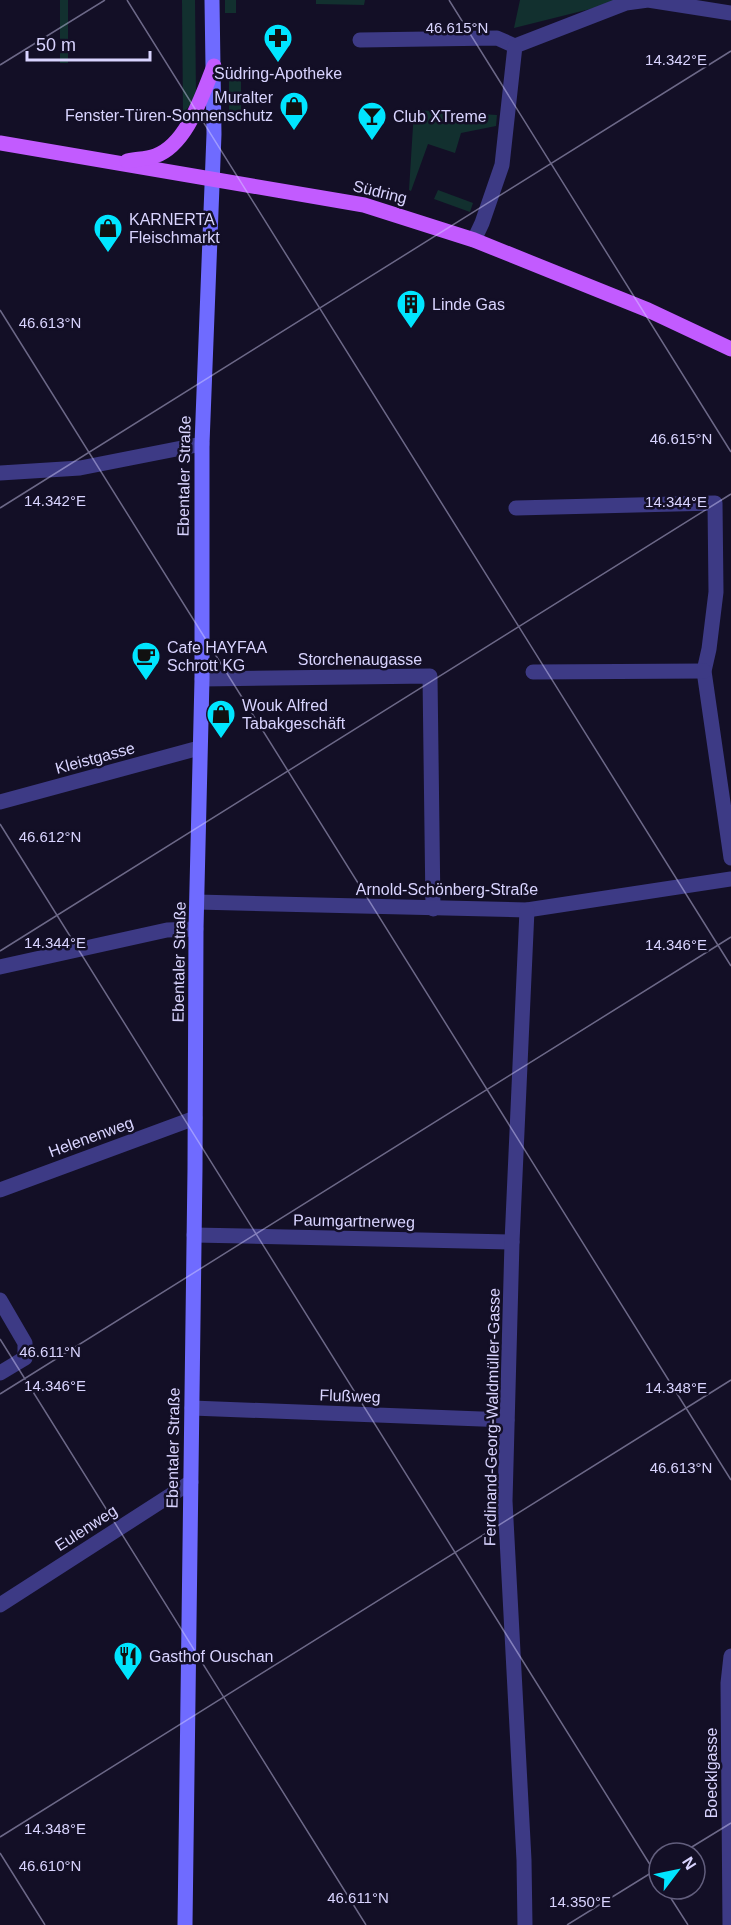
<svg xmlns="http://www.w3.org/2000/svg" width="731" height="1925" font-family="Arial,sans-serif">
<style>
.green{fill:#12302f}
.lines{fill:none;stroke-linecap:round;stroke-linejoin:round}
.minor{stroke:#3d3a85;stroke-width:15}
.secondary{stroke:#6f6bff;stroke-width:15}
.primary{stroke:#c25bff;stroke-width:15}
.ticks{fill:none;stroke:#d9d4ff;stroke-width:1.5;stroke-opacity:0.45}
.labels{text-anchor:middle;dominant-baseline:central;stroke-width:5;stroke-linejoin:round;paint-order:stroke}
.poi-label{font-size:16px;fill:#d9d4ff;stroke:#130f26;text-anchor:start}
.street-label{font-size:16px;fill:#d9d4ff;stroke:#130f26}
.ticks-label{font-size:15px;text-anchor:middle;fill:#d9d4ff;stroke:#130f26;stroke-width:5;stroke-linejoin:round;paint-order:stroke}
</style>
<rect width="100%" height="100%" fill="#130f26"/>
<g class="green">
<rect x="60" y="0" width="8" height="63"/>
<polygon points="182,0 195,0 196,97 183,114"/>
<rect x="225" y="0" width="11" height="13"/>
<polygon points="316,0 365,0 364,5 316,4"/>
<polygon points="520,0 626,0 514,28"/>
<rect x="229" y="71" width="12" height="50"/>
<polygon points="414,110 497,115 496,126 461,133 455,153 428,144 411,191 409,190"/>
<polygon points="438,190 473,203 470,212 434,199"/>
</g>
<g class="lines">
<g class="minor">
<polyline points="360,40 497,38 515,46"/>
<polyline points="474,240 482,223 502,165 515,46 626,3 648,0 731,13"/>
<polyline points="0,473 80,468 202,444"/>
<polyline points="516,508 715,503 716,592 709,649 704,671 731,858"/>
<polyline points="533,672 704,671"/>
<polyline points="202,679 430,676 433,909"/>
<polyline points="0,802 199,748"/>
<polyline points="197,902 527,910 731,879"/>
<polyline points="0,967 167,930 196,929"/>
<polyline points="0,1190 195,1118"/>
<polyline points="194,1235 512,1242"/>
<polyline points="0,1300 25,1343 25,1358 0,1373"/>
<polyline points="192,1408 507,1420"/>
<polyline points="0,1605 191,1482"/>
<polyline points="525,1925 524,1860 505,1501 512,1242 527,910"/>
<polyline points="730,1925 728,1683 731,1656"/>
</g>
<polyline class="secondary" points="185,1925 195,1169 196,929 202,679 202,444 214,134 212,0"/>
<g class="primary">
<polyline points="0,143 364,205 474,240 648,310 731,349"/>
<path d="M127,161C136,159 147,159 155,156C187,145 202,95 214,66"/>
</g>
</g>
<path class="ticks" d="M127,0L731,966M449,0L731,452M0,65L105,0M0,310L731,1480M0,508L731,51M0,824L659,1879M0,951L731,494M0,1339L366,1925M0,1394L731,937M0,1837L731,1380M0,1853L45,1925M682,1853L731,1823M665,1889L688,1925M567,1925L659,1868"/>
<defs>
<g id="pharmacy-pin" transform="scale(1.5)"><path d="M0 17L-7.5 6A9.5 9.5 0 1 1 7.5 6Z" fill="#00e5ff" stroke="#130f26"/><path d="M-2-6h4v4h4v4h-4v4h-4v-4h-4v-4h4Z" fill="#111"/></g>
<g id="shop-pin" transform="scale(1.5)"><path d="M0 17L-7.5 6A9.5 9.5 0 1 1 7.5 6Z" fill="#00e5ff" stroke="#130f26"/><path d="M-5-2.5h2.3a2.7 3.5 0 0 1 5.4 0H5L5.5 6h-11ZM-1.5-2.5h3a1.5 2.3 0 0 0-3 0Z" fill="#111"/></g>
<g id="bar-pin" transform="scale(1.5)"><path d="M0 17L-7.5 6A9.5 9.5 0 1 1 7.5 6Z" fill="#00e5ff" stroke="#130f26"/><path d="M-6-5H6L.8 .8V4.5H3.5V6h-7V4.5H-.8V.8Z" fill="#111"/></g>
<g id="building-pin" transform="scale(1.5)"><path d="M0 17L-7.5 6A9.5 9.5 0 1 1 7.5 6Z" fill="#00e5ff" stroke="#130f26"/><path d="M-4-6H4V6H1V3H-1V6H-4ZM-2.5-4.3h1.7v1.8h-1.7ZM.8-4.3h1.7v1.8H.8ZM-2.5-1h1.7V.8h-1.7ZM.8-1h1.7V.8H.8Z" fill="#111"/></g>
<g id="cafe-pin" transform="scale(1.5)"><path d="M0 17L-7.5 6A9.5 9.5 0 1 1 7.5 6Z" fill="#00e5ff" stroke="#130f26"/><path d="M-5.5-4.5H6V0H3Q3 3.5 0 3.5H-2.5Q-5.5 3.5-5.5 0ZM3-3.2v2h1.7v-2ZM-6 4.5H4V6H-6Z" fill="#111"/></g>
<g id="restaurant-pin" transform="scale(1.5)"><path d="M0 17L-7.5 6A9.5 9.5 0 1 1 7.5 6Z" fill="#00e5ff" stroke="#130f26"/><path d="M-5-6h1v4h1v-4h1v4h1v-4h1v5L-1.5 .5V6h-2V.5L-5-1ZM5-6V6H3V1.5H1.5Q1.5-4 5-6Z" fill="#111"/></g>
</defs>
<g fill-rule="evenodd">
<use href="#pharmacy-pin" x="278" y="38"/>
<use href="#shop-pin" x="294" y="106"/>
<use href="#bar-pin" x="372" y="116"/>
<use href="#shop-pin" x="108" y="228"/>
<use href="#building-pin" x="411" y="304"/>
<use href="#cafe-pin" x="146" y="656"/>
<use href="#shop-pin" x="221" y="714"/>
<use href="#restaurant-pin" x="128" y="1656"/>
</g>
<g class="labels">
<g class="poi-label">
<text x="278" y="73" text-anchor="middle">Südring-Apotheke</text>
<text x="273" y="97" text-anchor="end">Muralter<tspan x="273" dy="18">Fenster-Türen-Sonnenschutz</tspan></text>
<text x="393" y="116">Club XTreme</text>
<text x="129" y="219">KARNERTA<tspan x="129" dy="18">Fleischmarkt</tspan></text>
<text x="432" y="304">Linde Gas</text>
<text x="167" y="647">Cafe HAYFAA<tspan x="167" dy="18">Schrott KG</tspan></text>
<text x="242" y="705">Wouk Alfred<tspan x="242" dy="18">Tabakgeschäft</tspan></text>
<text x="149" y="1656">Gasthof Ouschan</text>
</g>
<g class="street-label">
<text transform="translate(380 192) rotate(14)">Südring</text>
<text transform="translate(184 476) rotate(-89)">Ebentaler Straße</text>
<text x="360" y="659">Storchenaugasse</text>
<text transform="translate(95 758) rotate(-15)">Kleistgasse</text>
<text x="447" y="889">Arnold-Schönberg-Straße</text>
<text transform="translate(179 962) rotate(-89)">Ebentaler Straße</text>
<text transform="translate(91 1137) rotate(-20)">Helenenweg</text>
<text transform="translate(354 1221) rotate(1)">Paumgartnerweg</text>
<text transform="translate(350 1396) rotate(2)">Flußweg</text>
<text transform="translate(492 1417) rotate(-89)">Ferdinand-Georg-Waldmüller-Gasse</text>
<text transform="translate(173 1448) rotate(-89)">Ebentaler Straße</text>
<text transform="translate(86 1528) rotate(-33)">Eulenweg</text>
<text transform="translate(711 1773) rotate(-90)">Boecklgasse</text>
</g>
</g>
<g class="ticks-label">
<text x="457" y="33">46.615°N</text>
<text x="676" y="65">14.342°E</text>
<text x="50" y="328">46.613°N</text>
<text x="681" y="444">46.615°N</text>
<text x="55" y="506">14.342°E</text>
<text x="676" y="507">14.344°E</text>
<text x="50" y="842">46.612°N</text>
<text x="55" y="948">14.344°E</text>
<text x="676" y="950">14.346°E</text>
<text x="50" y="1357">46.611°N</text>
<text x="55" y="1391">14.346°E</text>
<text x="676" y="1393">14.348°E</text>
<text x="681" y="1473">46.613°N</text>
<text x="55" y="1834">14.348°E</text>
<text x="50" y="1871">46.610°N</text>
<text x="358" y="1903">46.611°N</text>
<text x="580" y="1907">14.350°E</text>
</g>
<g transform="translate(677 1871) rotate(58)"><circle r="28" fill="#130f26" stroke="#625e7d" stroke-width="1.5"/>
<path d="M0-4.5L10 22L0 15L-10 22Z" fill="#00e5ff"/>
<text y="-9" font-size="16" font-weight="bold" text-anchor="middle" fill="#d9d4ff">N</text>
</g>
<path d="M27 51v9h123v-9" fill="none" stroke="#d9d4ff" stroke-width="3"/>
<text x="36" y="51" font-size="18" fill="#d9d4ff" stroke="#130f26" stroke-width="4.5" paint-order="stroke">50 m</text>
</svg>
